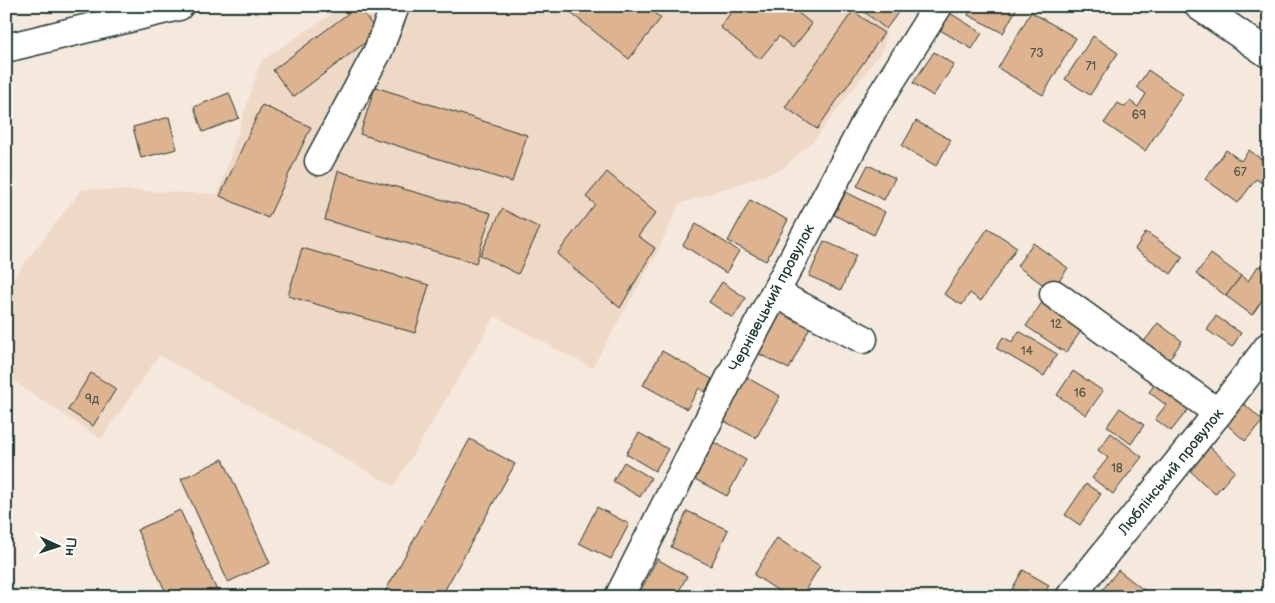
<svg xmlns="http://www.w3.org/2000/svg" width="1275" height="603" font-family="'Balsamiq Sans',sans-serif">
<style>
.built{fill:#eed8c6}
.building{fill:#deb38f;stroke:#1f3d34}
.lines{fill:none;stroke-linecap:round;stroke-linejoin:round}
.minor-casing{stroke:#1f3d34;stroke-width:31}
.minor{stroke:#fff;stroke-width:28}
.labels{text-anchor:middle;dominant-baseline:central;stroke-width:4;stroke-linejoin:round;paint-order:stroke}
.number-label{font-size:12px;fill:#4f5a4b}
.street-label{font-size:15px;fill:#1f3d34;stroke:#fff}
</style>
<rect width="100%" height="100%" fill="#f5e8dd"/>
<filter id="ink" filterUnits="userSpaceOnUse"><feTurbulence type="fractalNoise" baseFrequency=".02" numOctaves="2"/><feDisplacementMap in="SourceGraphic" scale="10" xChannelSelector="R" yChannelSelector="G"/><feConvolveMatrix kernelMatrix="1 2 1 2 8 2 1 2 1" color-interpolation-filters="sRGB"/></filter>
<g filter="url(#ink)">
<polygon class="built" points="344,6 903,6 886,29 884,48 815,139 782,169 679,204 657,253 592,368 495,316 394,486 159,355 101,439 6,376 6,288 82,189 218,194 261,61"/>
<g class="building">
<polygon points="358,6 378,33 293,97 273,70"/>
<polygon points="562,6 645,6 661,18 629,59"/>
<polygon points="736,6 800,6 796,11 812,24 793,48 779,36 760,59 720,27"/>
<polygon points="857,6 903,6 886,29"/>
<polygon points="972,6 1018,6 1003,33 968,15"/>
<polygon points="945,10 982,33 972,49 935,27"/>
<polygon points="853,11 884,33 817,129 785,107"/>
<polygon points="1031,12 1076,38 1043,95 998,68"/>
<polygon points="1093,36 1118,53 1090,95 1065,79"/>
<polygon points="934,52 954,65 933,96 913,83"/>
<polygon points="1148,70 1183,94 1145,151 1104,123 1118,103 1125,107 1130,101 1138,107 1146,94 1137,87"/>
<polygon points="375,87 527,135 512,182 360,134"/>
<polygon points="229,93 239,118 203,132 194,107"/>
<polygon points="262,105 311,127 268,218 220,196"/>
<polygon points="169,117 177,149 141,158 133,127"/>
<polygon points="916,121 951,140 936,166 902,146"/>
<polygon points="1226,150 1241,161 1249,150 1269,165 1269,188 1256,179 1238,203 1205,179"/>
<polygon points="868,165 895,178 884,200 857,186"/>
<polygon points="338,171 491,213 476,263 325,220"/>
<polygon points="607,172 656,213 638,236 655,248 620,308 557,254 595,204 586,197"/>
<polygon points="846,192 885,212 874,235 834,215"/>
<polygon points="750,200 788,220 766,261 728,241"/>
<polygon points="502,209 540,228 518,274 480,255"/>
<polygon points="696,224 739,251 726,273 683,245"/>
<polygon points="988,228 1017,247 981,301 970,293 962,305 944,294"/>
<polygon points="1146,232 1183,257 1171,274 1135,249"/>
<polygon points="824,241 856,255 841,290 809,276"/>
<polygon points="1033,243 1068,268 1052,291 1017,266"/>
<polygon points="302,248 429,285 415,333 288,296"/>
<polygon points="1211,254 1241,276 1226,296 1196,274"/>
<polygon points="1258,266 1269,274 1269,294 1267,293 1252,315 1226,296 1241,276 1248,281"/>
<polygon points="722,282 746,298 733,318 709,302"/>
<polygon points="1047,295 1087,322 1066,353 1026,326"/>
<polygon points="776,307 811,325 789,369 753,351"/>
<polygon points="1216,316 1241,333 1232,347 1207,330"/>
<polygon points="1158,323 1182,341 1168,361 1143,343"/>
<polygon points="1019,331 1057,354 1044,376 996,348 1003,337 1012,342"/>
<polygon points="662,351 712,379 705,392 699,388 687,409 643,385"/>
<polygon points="1073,371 1103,391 1086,415 1057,395"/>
<polygon points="91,373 116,389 93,426 68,410"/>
<polygon points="744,376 780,396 756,438 720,419"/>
<polygon points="1161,376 1194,402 1171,431 1155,419 1166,405 1149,392"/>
<polygon points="1241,401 1263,421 1245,441 1223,421"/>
<polygon points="1120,408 1144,425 1131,444 1107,426"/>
<polygon points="639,433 668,449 655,471 626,454"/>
<polygon points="1111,433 1142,457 1113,494 1092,478 1108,458 1098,450"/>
<polygon points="470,439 515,464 441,597 382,597"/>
<polygon points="708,439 746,460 727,496 689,476"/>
<polygon points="1206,443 1235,471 1215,494 1185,466"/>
<polygon points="223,459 270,563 228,582 181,479"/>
<polygon points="624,462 651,478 640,497 613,481"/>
<polygon points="1086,484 1101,494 1080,525 1065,515"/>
<polygon points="597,507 629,524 611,559 579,543"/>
<polygon points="180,510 220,597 168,597 137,530"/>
<polygon points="687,511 728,530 711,566 671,547"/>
<polygon points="777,538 820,566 801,597 788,597 754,575"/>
<polygon points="657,559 687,576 676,597 637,597"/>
<polygon points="1023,570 1049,585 1043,597 1025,597 1012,589"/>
<polygon points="1118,570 1149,594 1147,597 1097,597"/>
<polygon points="1008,591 1016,597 1004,597"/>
</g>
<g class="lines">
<g class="minor-casing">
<g id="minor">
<polyline points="1199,6 1269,54"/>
<polyline points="6,48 179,6"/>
<polyline points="319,161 378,51 395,6"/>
<polyline points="775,293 863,339"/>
<polyline points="1054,294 1218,413"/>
<polyline points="619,597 738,362 873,109 938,6"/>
<polyline points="1070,597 1218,413 1269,346"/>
</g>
</g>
<use href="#minor" class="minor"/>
</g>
</g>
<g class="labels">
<g class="number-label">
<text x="1037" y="53">73</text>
<text x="1091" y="66">71</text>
<text x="1139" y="115">69</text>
<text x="1240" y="172">67</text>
<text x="1056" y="324">12</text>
<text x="1027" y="351">14</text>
<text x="1080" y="393">16</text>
<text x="92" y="399">9д</text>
<text x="1117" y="468">18</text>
</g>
<g class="street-label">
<text transform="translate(772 298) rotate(-62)">Чернівецький провулок</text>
<text transform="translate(1171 472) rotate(-51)">Люблінський провулок</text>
</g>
</g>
<rect width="1275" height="603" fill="none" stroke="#fff" stroke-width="25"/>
<rect x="12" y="12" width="1250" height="578" fill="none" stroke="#1f3d34" stroke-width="2" filter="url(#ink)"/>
<g transform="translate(58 546) rotate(93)" stroke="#ffffff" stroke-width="4" paint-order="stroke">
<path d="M0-4L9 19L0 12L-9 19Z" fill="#1f3d34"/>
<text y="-8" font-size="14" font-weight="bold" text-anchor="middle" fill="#1f3d34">Пн</text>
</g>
</svg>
